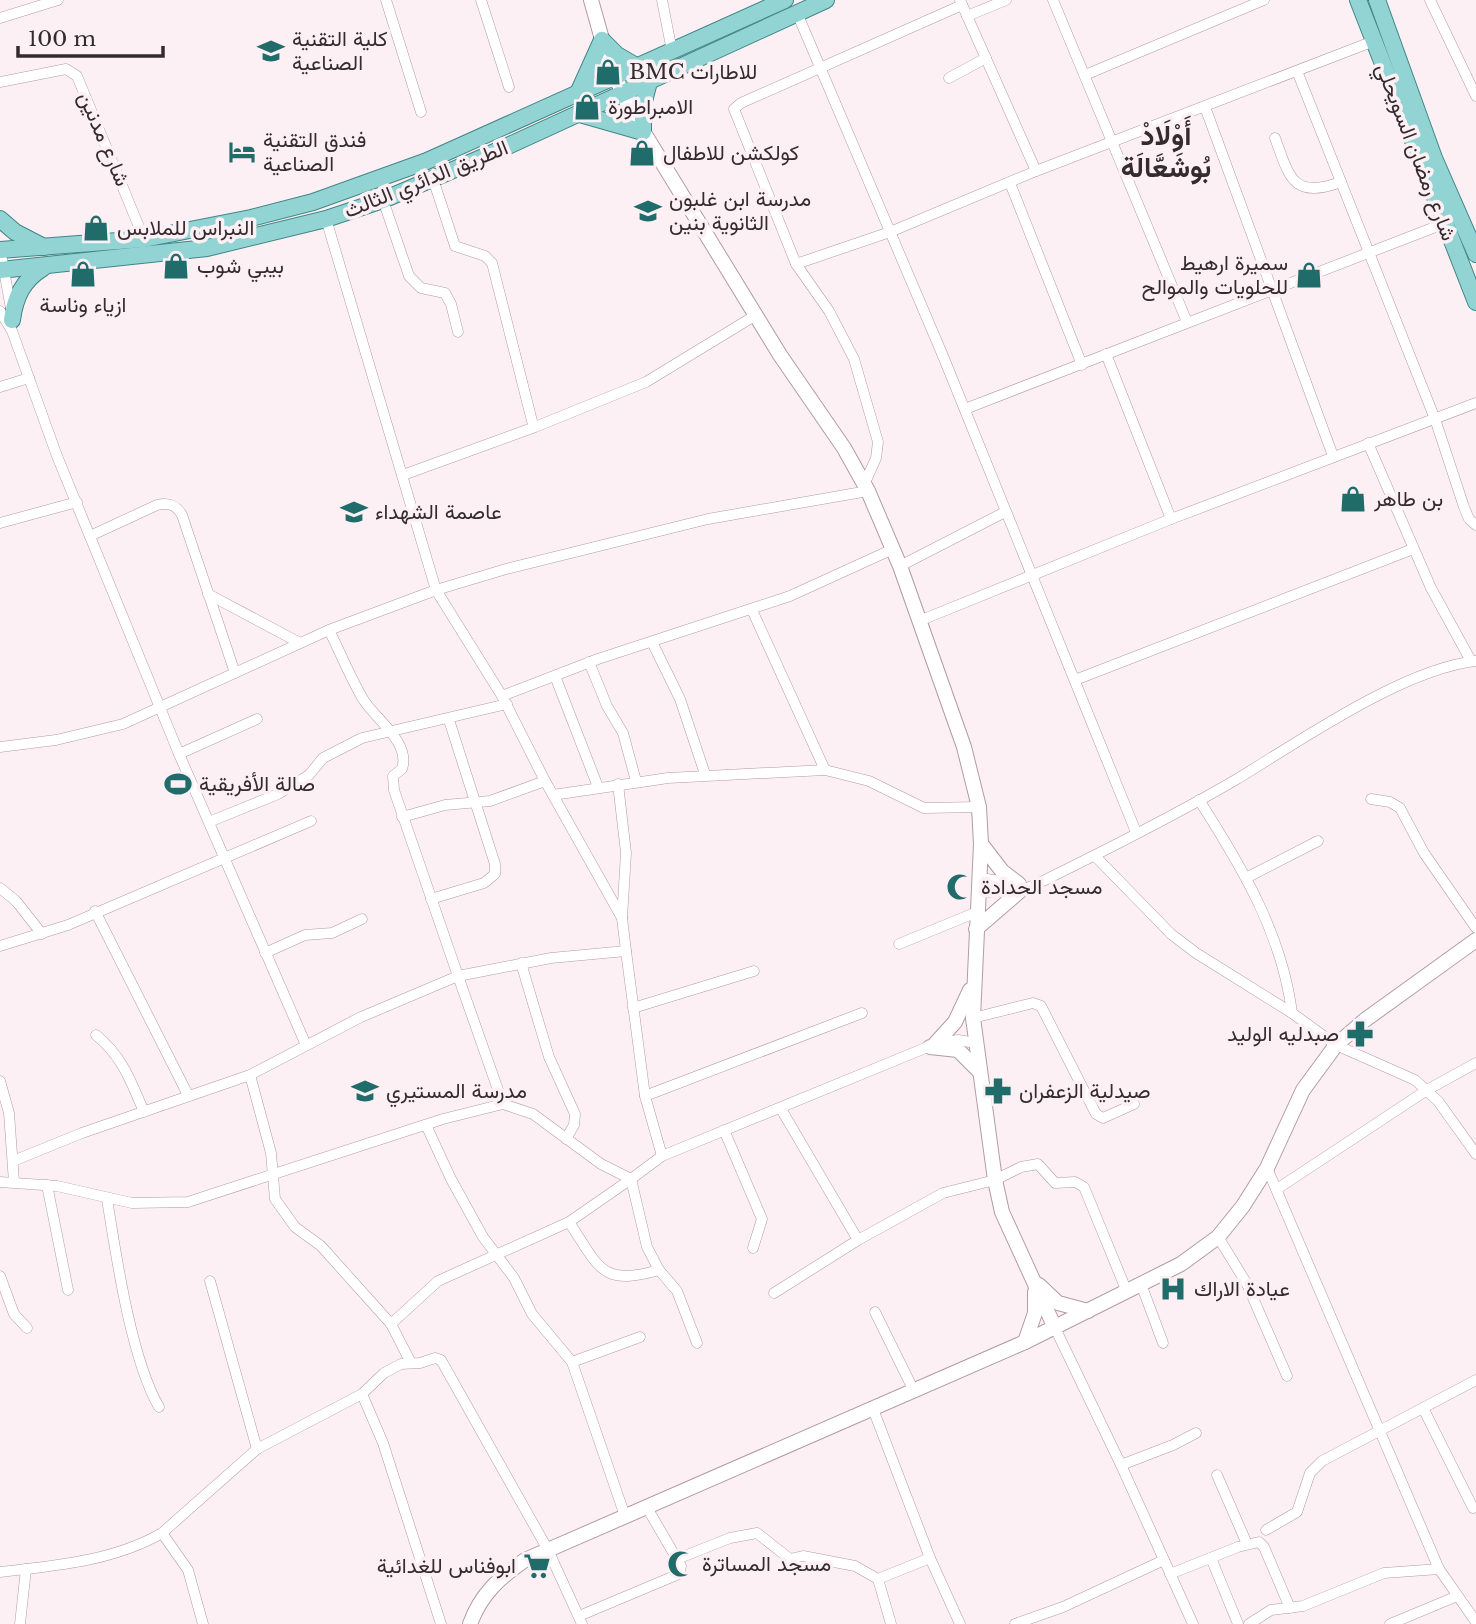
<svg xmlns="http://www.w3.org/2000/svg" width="1476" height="1624" font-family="'Libre Baskerville',Vazirmatn,serif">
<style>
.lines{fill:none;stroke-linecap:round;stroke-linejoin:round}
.street-casing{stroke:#b09ca2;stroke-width:11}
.secondary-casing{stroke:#b09ca2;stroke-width:16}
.primary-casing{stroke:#418686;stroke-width:18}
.street{stroke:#fff;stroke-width:10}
.secondary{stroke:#fff;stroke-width:14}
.primary{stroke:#91d4d3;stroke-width:16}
.labels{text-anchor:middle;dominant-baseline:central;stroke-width:7;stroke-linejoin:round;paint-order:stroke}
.poi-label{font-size:21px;fill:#332b2d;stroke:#fdf0f4;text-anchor:start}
.street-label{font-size:21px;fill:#332b2d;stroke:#fdf0f4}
.district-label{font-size:28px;font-weight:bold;fill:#332b2d;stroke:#fdf0f4}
</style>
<rect width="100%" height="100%" fill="#fdf0f4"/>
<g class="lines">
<g class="street-casing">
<g id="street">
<polyline points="386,0 421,112"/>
<polyline points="481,0 509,87"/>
<polyline points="662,0 672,51"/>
<polyline points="960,0 1036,171"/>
<polyline points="1053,0 1187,322"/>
<polyline points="1430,0 1476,96"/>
<polyline points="797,13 943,356 1136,832"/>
<polyline points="967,16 1006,0"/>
<polyline points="0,18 58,0"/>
<polyline points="1297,71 1435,419 1464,507 1469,519 1476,525"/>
<polyline points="1085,75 1264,0"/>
<polyline points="949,78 986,58"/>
<polyline points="0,82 66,69 77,76 144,239"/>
<polyline points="1205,107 1333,456"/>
<path d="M1275,138C1290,179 1293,199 1341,182"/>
<polyline points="433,179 455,246 485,256 492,263 532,421"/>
<polyline points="1010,183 1082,365"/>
<polyline points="383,200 409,276 421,288 445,293 451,304 458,332"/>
<polyline points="326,219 436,590 502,696 545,781 622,918 626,951"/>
<polyline points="0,248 11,309"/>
<polyline points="796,264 890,232 1036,171 1374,41"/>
<polyline points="0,311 12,331 57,456 179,754 306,1045"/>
<polyline points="1106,354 1171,519"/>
<polyline points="0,387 29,378"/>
<polyline points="965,409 1443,224"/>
<polyline points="1368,443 1431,588 1471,661"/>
<polyline points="403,475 535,427 646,382 756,315"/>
<polyline points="864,485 876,458 878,442 854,359 829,311 796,264 734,109 741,103 962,5"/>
<polyline points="0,523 77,502"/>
<path d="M90,536L157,505C169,502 176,505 182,515L235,673"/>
<polyline points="900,566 1005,512"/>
<polyline points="208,594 300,643"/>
<polyline points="752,610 825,770"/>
<polyline points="919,621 1171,519 1476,403"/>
<path d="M329,630C340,652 350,677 363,699C375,719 411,742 402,769L393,776L394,790L458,976L551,958L626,951L645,1096L662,1156"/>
<polyline points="652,642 680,699 705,774"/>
<polyline points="589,662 607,706 623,733 636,781"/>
<polyline points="555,676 598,787"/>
<polyline points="1075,680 1413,549"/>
<polyline points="502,696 598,659 790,596 893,549"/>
<polyline points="0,747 56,740 123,724 329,630 436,590 506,569 708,519 868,491"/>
<polyline points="179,754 257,719"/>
<polyline points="618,784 626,853 622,918"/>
<polyline points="553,795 668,778 825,770 869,781 924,808 979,807"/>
<polyline points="1371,799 1390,802 1400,808 1424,853 1476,928"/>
<path d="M1199,800C1242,867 1282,934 1292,1013"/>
<polyline points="402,817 445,805 490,801 545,781"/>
<polyline points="209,822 278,794 309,775 323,758 362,738 507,704"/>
<polyline points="1095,856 1171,934 1196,953 1292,1013 1336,1045 1415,1080 1438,1101 1476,1154"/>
<polyline points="980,878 1015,883"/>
<polyline points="1246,878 1318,841"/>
<polyline points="0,888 16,901 42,934"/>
<path d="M979,892L1020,891L1043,881C1108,849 1174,816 1237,779C1300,741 1403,669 1476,661"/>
<polyline points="431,899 484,883 495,874 495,864 449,720"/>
<polyline points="95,911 188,1095"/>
<polyline points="899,944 977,912"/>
<polyline points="0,946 68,925 311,821"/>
<polyline points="265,953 305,935 332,933 362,919"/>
<polyline points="521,963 549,1057 575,1114 574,1125 566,1139"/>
<polyline points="633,1008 754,971"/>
<polyline points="973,1018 1033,1003 1041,1006 1096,1114 1103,1118 1134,1104"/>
<path d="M96,1035C122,1056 131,1081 144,1112"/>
<polyline points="0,1081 9,1113 14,1182"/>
<polyline points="645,1096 862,1013"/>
<polyline points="781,1109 858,1240"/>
<polyline points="426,1125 451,1179 483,1237 514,1278 532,1314 572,1362 625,1516"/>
<polyline points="724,1130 762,1219 753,1248"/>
<polyline points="13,1161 82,1133 250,1075"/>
<polyline points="1267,1168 1439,1569 1476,1622"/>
<polyline points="631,1179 647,1247 659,1270 677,1291 697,1343"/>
<polyline points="0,1182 57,1186 132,1203 188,1202 443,1119 503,1104 533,1114 601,1164 631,1179 662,1156 935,1044 958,1040 976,1043"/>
<polyline points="47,1185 68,1290"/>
<polyline points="1277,1189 1427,1090 1476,1063"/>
<path d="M107,1199C116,1255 131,1359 159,1407"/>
<path d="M569,1222C599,1267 601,1287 659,1270"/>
<polyline points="1218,1237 1247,1284 1287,1376"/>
<polyline points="0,1276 14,1314 27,1328"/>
<polyline points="210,1281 257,1449"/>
<polyline points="1141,1284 1163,1343"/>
<polyline points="774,1293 858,1240 943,1193 995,1180 1021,1167 1038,1164 1055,1183 1075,1182 1084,1187 1127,1292"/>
<polyline points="875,1312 914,1391"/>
<polyline points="391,1324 321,1246 295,1227 275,1199 271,1153 250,1075 361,1017 458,976 503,1104"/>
<polyline points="1055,1328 1121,1465 1193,1624"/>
<polyline points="572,1362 640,1337"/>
<polyline points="411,1363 391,1324 438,1281 569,1222 631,1179"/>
<polyline points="362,1394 384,1373 401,1364 420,1363 435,1358 441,1360 548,1550 582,1624"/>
<polyline points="1423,1408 1473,1508"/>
<polyline points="873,1409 930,1558 960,1624"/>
<polyline points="1121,1465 1173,1445 1196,1433"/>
<polyline points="1217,1475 1247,1544"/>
<polyline points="1266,1530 1297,1512 1310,1473 1322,1461 1476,1380"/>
<polyline points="162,1533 257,1449 362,1394 383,1443 441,1624"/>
<polyline points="1211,1558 1238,1624"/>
<polyline points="677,1559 730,1538 757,1533 790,1559 803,1556 855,1566 878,1579 930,1558"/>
<path d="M0,1572C54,1566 114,1561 162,1533L188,1570L203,1624"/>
<polyline points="1170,1574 1238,1547 1259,1542 1264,1547 1290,1608"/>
<polyline points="878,1579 891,1624"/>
<polyline points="579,1616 679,1574 681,1566 646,1506"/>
<polyline points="20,1624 26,1569"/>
<polyline points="1015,1624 1063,1607 1164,1560"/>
<polyline points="1249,1624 1271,1610 1303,1606 1384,1573 1439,1569"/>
<polyline points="1390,1624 1455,1597"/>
</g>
</g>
<g class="secondary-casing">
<g id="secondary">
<polyline points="591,0 607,57 630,110 780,355 844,448 868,491 900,566 964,747 979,807 981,844 973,1018 995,1180 1002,1212 1055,1328"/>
<polyline points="982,845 1002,871 1019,884"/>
<polyline points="976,929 1020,891"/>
<polyline points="935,1044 955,1022 970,990"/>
<polyline points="930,1047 958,1050 980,1072"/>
<polyline points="1039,1285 1058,1303 1088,1311"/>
<polyline points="1025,1342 1035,1313 1035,1292"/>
<path d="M470,1624C481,1594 499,1578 525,1560L1025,1342L1181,1264L1218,1237L1243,1206L1267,1168L1303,1090L1336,1045L1365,1020L1476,940"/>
</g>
</g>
<g class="primary-casing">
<g id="primary">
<polyline points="1358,0 1476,302"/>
<polyline points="1377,0 1434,158 1476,254"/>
<polyline points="602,40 617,55 636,66"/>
<polyline points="579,91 602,40"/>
<polyline points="580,114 643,132 643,105 649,82"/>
<polyline points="0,219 15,232 44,247"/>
<polyline points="0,250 144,239 251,218 313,202 427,161 785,0"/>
<polyline points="0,270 207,248 326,219 383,200 488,155 826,0"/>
<path d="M12,320C15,297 23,280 43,268"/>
</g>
</g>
<use href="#street" class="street"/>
<use href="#secondary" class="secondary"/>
<use href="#primary" class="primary"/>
</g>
<defs>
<g id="university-bare" transform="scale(2.1)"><path d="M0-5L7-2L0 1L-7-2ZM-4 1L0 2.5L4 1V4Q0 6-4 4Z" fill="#206c6b" stroke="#fdf0f4" stroke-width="2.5" paint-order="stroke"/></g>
<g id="shop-bare" transform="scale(2.1)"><path d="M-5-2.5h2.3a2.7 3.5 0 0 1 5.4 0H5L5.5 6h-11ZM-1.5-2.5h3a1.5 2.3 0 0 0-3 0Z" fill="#206c6b" stroke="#fdf0f4" stroke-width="2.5" paint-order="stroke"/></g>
<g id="hotel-bare" transform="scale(2.1)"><path d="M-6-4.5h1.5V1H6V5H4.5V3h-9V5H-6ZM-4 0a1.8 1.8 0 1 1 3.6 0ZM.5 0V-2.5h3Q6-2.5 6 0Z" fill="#206c6b" stroke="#fdf0f4" stroke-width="2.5" paint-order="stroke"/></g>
<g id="school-bare" transform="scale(2.1)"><path d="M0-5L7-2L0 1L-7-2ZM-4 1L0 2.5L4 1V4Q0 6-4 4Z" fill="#206c6b" stroke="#fdf0f4" stroke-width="2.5" paint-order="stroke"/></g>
<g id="stadium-bare" transform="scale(2.1)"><path d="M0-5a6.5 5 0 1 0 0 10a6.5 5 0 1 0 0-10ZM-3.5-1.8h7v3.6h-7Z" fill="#206c6b" stroke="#fdf0f4" stroke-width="2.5" paint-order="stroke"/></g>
<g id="mosque-bare" transform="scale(2.1)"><path d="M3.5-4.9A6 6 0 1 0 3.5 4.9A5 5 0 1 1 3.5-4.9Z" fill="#206c6b" stroke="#fdf0f4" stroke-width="2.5" paint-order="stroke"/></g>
<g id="pharmacy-bare" transform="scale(2.1)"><path d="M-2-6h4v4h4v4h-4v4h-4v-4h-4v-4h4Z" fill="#206c6b" stroke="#fdf0f4" stroke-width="2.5" paint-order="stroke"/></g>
<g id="hospital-bare" transform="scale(2.1)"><path d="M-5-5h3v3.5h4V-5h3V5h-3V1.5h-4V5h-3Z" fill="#206c6b" stroke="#fdf0f4" stroke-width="2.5" paint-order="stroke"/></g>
<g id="supermarket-bare" transform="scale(2.1)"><path d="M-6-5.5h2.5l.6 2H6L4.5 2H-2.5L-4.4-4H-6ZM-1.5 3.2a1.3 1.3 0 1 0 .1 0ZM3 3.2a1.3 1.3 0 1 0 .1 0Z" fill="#206c6b" stroke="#fdf0f4" stroke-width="2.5" paint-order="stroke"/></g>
</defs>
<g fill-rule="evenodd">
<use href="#university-bare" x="271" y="51"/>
<use href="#shop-bare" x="608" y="72"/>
<use href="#shop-bare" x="587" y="107"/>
<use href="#hotel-bare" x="242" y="152"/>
<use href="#shop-bare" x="642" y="153"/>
<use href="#school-bare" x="648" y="211"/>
<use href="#shop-bare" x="96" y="228"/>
<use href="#shop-bare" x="176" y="266"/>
<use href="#shop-bare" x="83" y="274"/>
<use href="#shop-bare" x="1309" y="275"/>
<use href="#shop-bare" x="1353" y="499"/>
<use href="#school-bare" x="354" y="512"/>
<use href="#stadium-bare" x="178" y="784"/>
<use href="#mosque-bare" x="960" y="887"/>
<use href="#pharmacy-bare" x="1360" y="1034"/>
<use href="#school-bare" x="365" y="1091"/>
<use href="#pharmacy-bare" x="998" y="1091"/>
<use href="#hospital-bare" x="1173" y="1289"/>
<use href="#mosque-bare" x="681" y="1564"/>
<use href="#supermarket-bare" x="537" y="1566"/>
</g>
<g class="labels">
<g class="poi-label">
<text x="292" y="39">كلية التقنية<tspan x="292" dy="24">الصناعية</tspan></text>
<text x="629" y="72">BMC للاطارات</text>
<text x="608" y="107">الامبراطورة</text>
<text x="263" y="140">فندق التقنية<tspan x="263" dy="24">الصناعية</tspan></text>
<text x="663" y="153">كولكشن للاطفال</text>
<text x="669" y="199">مدرسة ابن غلبون<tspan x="669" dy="24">الثانوية بنين</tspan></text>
<text x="117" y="228">النبراس للملابس</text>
<text x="1288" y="263" text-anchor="end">سميرة ارهيط<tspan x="1288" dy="24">للحلويات والموالح</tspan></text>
<text x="197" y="266">بيبي شوب</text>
<text x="83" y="305" text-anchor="middle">ازياء وناسة</text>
<text x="1374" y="499">بن طاهر</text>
<text x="375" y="512">عاصمة الشهداء</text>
<text x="199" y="784">صالة الأفريقية</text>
<text x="981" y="887">مسجد الحدادة</text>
<text x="1339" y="1034" text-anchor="end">صبدليه الوليد</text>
<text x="386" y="1091">مدرسة المستيري</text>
<text x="1019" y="1091">صيدلية الزعفران</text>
<text x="1194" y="1289">عيادة الاراك</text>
<text x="702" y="1564">مسجد المساترة</text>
<text x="516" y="1566" text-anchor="end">ابوفناس للغدائية</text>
</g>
<g class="street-label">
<text transform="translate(104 139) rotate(67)">شارع مدنين</text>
<text transform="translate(1416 152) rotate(69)">شارع رمضان السويحلي</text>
<text transform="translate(426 179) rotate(-22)">الطريق الدائري الثالث</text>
</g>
<g class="district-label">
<text x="1166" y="135">أَوْلَادْ<tspan x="1166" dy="32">بُوشَعَّالَة</tspan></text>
</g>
</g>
<path d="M18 46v10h145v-10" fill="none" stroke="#332b2d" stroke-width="3.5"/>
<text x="28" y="46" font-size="21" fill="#332b2d" stroke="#fdf0f4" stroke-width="5" paint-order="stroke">100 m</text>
</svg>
